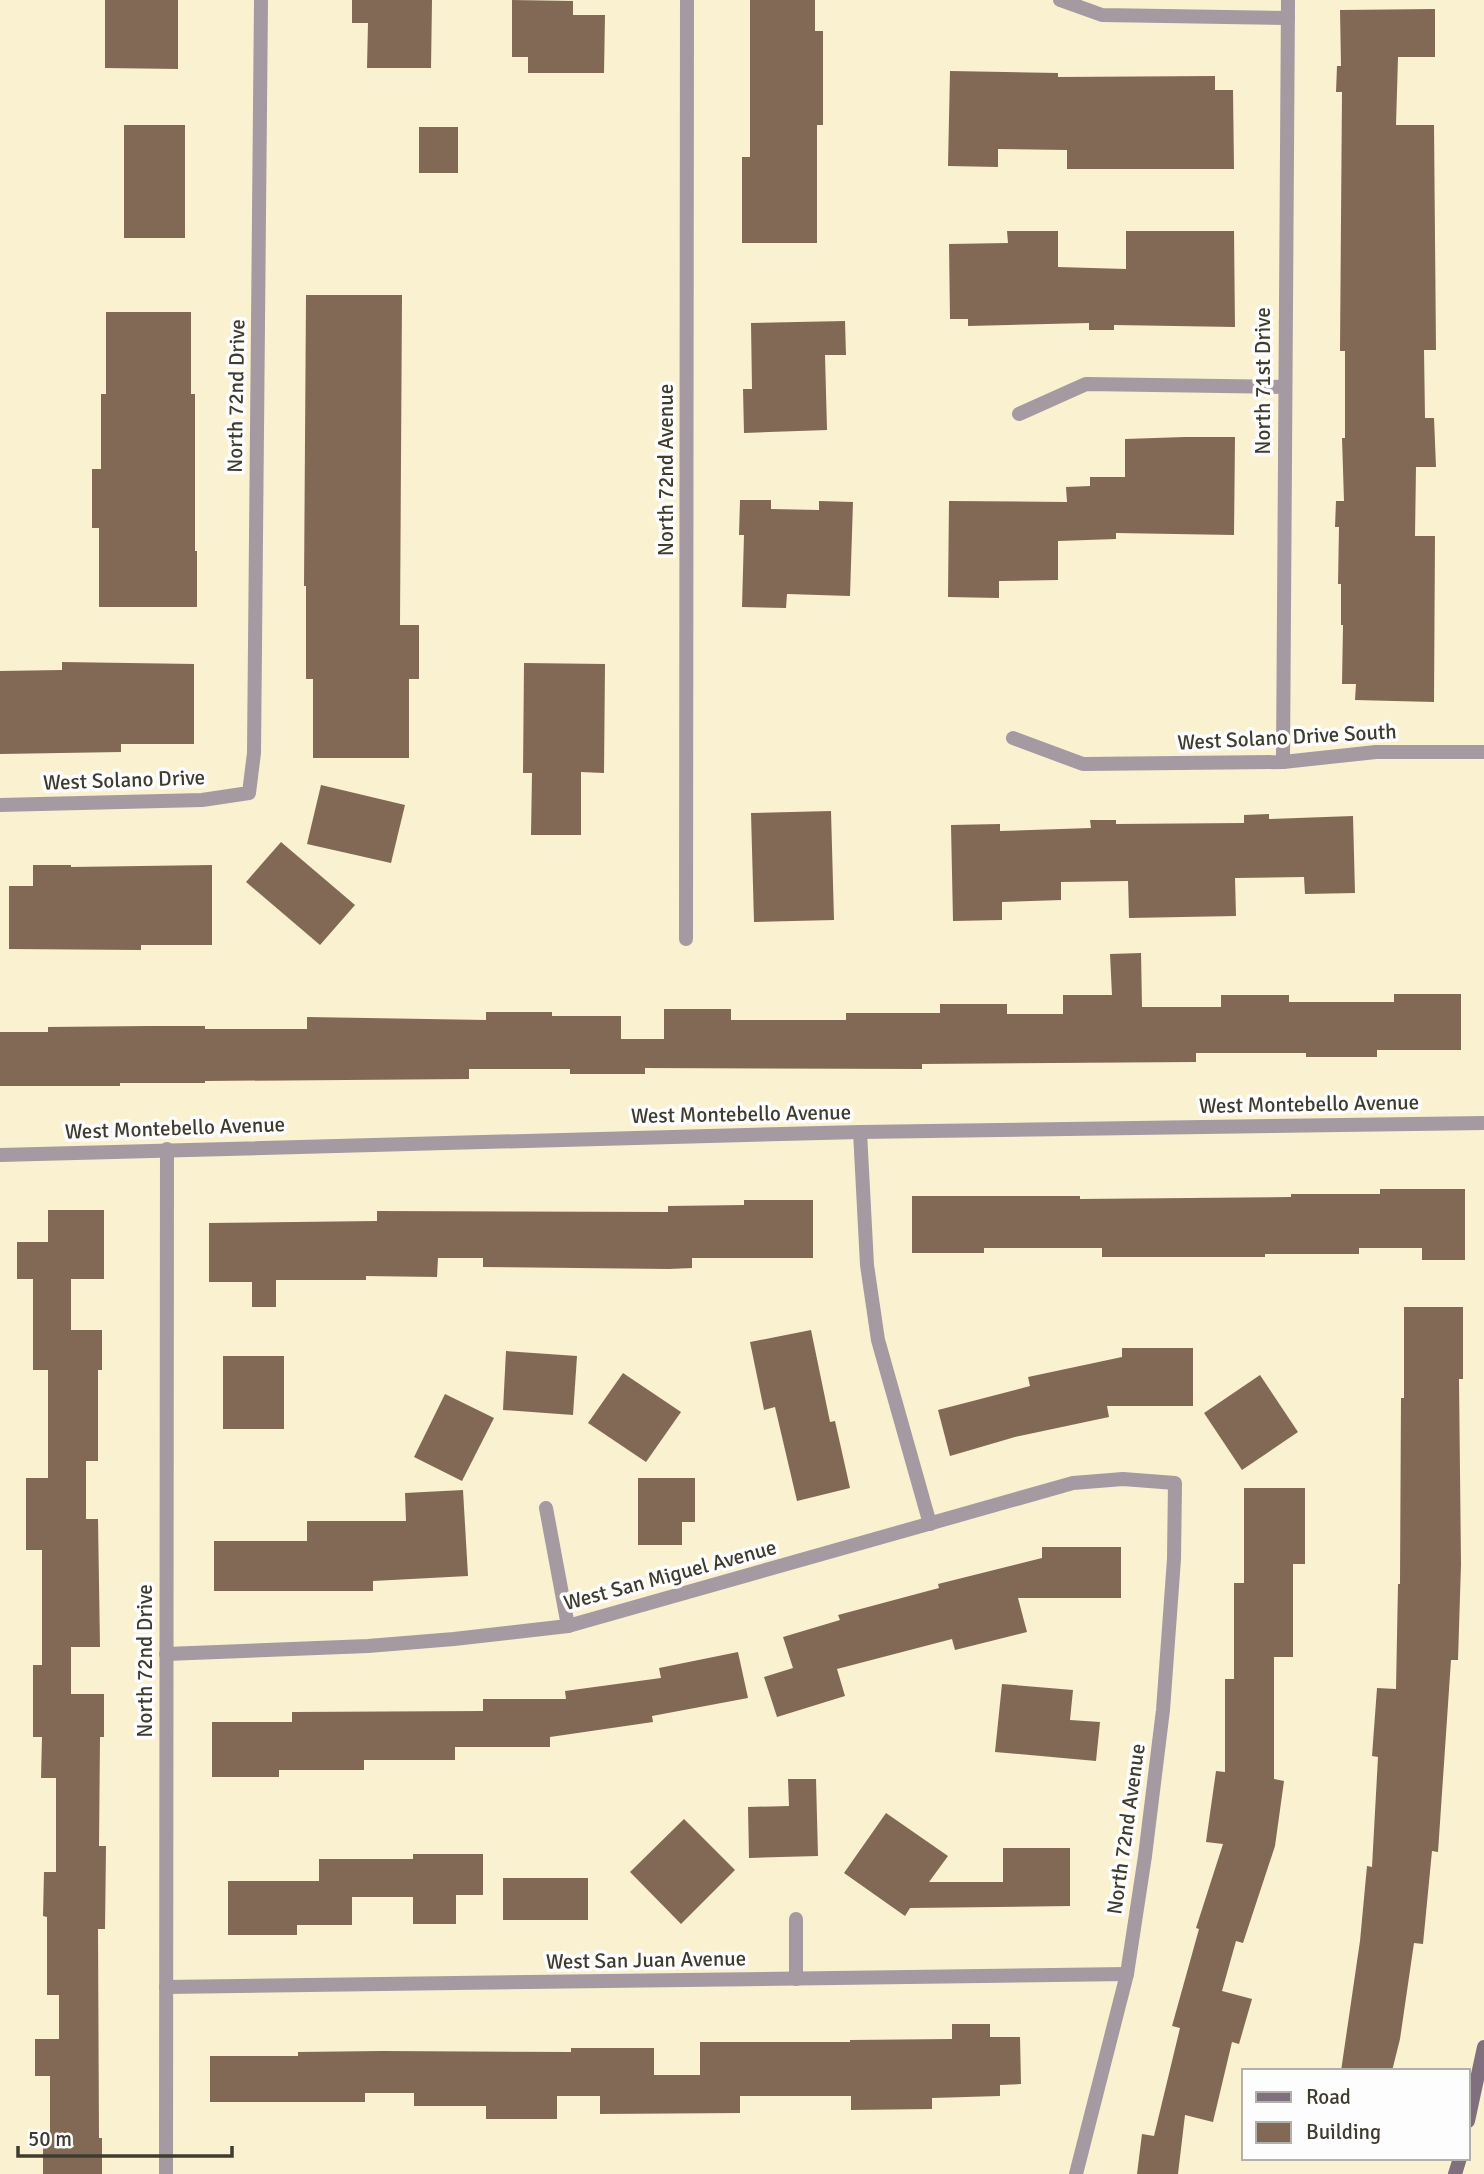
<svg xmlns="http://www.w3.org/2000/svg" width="1484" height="2174" font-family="Signika,sans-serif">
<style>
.building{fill:#826955}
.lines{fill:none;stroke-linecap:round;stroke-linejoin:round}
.street{stroke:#a599a2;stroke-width:14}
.secondary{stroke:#806f7c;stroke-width:14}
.labels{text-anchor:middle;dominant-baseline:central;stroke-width:7;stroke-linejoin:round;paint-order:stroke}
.street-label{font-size:21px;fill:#3f3c2f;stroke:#fdfdfd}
</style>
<rect width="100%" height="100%" fill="#f9f1d0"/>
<g class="building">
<polygon points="105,0 178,0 178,69 105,68"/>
<polygon points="352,0 432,0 431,68 367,68 368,23 352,23"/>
<polygon points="512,0 573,1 573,15 605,15 604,73 528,73 528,57 512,57"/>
<polygon points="750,0 815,0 815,31 823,31 823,125 817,125 817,243 742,243 742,157 750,157"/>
<polygon points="1435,9 1435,57 1398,57 1396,125 1434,125 1436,350 1424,350 1425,418 1434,418 1436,467 1416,467 1415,536 1435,536 1434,702 1355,700 1356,684 1342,684 1343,625 1341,625 1341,584 1338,584 1339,527 1335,527 1336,501 1344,501 1342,438 1345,438 1345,351 1340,351 1342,92 1336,92 1337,66 1341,66 1340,10"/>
<polygon points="950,71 1058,73 1058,77 1215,76 1215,90 1233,90 1234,169 1067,169 1067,150 998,149 998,167 948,166"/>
<rect x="124" y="125" width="61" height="113"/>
<rect x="419" y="127" width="39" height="46"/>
<polygon points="1007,231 1058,231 1058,267 1126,269 1126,231 1234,231 1235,327 1114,325 1114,330 1089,330 1089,323 968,326 968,319 950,319 949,244 1008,243"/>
<polygon points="306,295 402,295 400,625 419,625 419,679 409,679 409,758 313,758 313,679 306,679 306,586 304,586"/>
<polygon points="106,312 191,312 191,394 195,394 195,551 197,551 197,607 99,607 99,528 92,528 92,469 101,469 101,394 106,394"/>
<polygon points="845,321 846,355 825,355 827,430 744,433 743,389 752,389 751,323"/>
<polygon points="1184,437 1235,437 1234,535 1116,533 1116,539 1058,541 1058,580 999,581 999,598 948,597 949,501 1067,502 1066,487 1090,486 1090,477 1125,477 1125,439"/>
<polygon points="740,500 771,500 771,509 819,510 819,501 853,502 850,596 787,594 786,608 742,607 744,535 739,535"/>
<polygon points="62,662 194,664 194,744 121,744 121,752 0,754 0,671 62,670"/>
<polygon points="524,663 605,664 604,773 581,772 581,835 531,835 532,773 523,773"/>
<polygon points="321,785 405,805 391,863 307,844"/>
<polygon points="831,811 834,920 754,922 751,813"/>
<polygon points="1269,814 1269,819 1353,816 1355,893 1305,894 1304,877 1235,878 1236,916 1129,918 1128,881 1061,882 1061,900 1002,902 1002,920 953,921 951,825 1000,824 1000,831 1091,828 1090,820 1116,820 1116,824 1244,823 1244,815"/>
<polygon points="281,842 355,905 320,945 246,882"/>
<polygon points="33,865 71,865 71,867 212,865 212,945 141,945 141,950 9,949 9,886 33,886"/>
<polygon points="1141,953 1142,1007 1221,1007 1221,995 1289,995 1289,1002 1394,1002 1394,994 1461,994 1461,1050 1377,1050 1377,1057 1306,1057 1306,1053 1196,1053 1196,1062 922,1064 922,1069 645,1068 645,1074 570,1074 570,1069 469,1069 469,1079 205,1081 205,1083 120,1083 120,1086 0,1086 0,1032 48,1032 48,1027 148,1026 205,1026 205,1029 307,1029 307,1017 486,1020 486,1012 552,1012 552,1016 621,1016 621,1039 664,1039 664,1009 731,1009 731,1020 846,1020 846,1013 940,1013 940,1004 1007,1004 1007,1014 1063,1014 1063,995 1112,995 1110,954"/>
<polygon points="1380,1189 1465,1189 1465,1260 1422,1260 1422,1248 1359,1248 1359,1254 1265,1254 1265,1257 1102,1257 1102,1248 984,1248 984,1253 912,1253 912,1196 1080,1196 1080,1199 1291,1197 1291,1194 1380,1194"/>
<polygon points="744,1200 813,1200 813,1258 692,1258 692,1268 669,1269 483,1267 483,1258 438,1258 437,1277 366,1276 366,1280 276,1280 276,1307 252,1307 252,1282 209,1282 209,1223 377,1221 377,1211 668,1212 668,1206 744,1205"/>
<polygon points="48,1210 104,1210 104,1279 71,1279 71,1330 102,1330 102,1370 98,1370 98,1461 86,1461 86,1519 98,1519 100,1647 71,1647 71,1694 104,1694 104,1737 100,1737 99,1846 106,1846 105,1929 98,1929 99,2138 102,2138 102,2174 43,2174 43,2138 50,2138 50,2076 35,2076 35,2039 59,2039 59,1995 47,1995 47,1917 43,1916 44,1872 56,1872 56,1778 41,1778 42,1737 33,1737 33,1665 42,1665 42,1550 26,1550 26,1478 48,1478 48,1370 33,1370 33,1279 17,1279 17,1242 48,1242"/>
<polygon points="1404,1307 1463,1307 1463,1379 1459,1379 1461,1564 1458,1660 1451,1660 1438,1852 1432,1851 1423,1944 1414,1943 1400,2039 1392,2071 1341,2071 1360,1941 1367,1866 1372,1867 1378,1757 1372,1756 1377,1688 1396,1689 1398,1584 1400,1584 1401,1398 1404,1398"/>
<polygon points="811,1330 830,1422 835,1421 850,1488 797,1501 775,1407 764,1410 750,1342"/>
<polygon points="1122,1348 1193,1348 1193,1406 1107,1406 1109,1417 1015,1437 950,1456 938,1410 1030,1386 1028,1377 1122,1357"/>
<polygon points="506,1351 577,1356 573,1415 503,1410"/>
<rect x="223" y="1356" width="61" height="73"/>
<polygon points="623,1373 681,1412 646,1462 588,1423"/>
<polygon points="1260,1375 1298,1432 1242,1470 1204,1413"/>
<polygon points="445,1394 494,1418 462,1481 414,1457"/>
<polygon points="638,1478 695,1478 695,1522 682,1522 682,1545 638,1545"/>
<polygon points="1244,1488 1305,1488 1305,1564 1293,1564 1293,1657 1274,1657 1274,1779 1284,1781 1275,1846 1243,1943 1236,1941 1222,1991 1252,1999 1239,2044 1232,2042 1213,2122 1185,2115 1178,2174 1137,2174 1142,2134 1154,2136 1180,2028 1172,2026 1199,1929 1196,1928 1223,1844 1206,1842 1216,1771 1225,1772 1225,1679 1234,1679 1234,1583 1244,1583"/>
<polygon points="463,1490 468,1576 373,1581 373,1591 214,1591 214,1541 307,1541 307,1521 406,1521 405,1493"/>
<polygon points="1042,1547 1121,1547 1121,1598 1018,1598 1027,1632 955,1650 952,1639 837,1669 845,1696 777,1717 764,1677 793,1668 783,1637 840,1620 838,1615 939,1588 938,1584 1042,1558"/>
<polygon points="738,1652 748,1698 652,1716 653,1722 550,1737 550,1747 455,1747 455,1760 364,1760 364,1770 279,1770 279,1777 212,1777 212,1722 292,1722 292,1712 483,1711 483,1699 566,1699 565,1691 661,1678 659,1668"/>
<polygon points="1002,1684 1073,1690 1070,1720 1100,1722 1096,1761 995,1752"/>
<polygon points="788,1779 816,1779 818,1856 749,1858 748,1807 789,1806"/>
<polygon points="886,1813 948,1856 929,1882 1003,1882 1003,1848 1070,1848 1070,1906 910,1908 905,1916 844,1873"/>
<polygon points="684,1819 735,1870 681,1924 630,1872"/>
<polygon points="413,1854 483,1854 483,1895 456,1895 456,1924 413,1924 413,1897 352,1897 352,1925 297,1925 297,1935 228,1935 228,1881 319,1881 319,1859 413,1859"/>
<rect x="503" y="1878" width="85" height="42"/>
<polygon points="952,2024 990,2024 990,2037 1020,2037 1021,2084 1000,2085 1000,2096 932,2098 932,2109 851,2110 851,2096 740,2096 740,2113 600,2114 600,2096 557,2096 557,2119 486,2119 486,2106 414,2106 414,2093 365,2093 365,2102 210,2102 210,2056 298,2056 298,2052 382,2051 571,2052 571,2048 654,2048 654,2075 700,2075 700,2042 850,2042 850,2040 952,2039"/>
</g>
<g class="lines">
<g class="street">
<polyline points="1060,0 1102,15 1288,18"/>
<polyline points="1019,414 1086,384 1284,387"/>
<polyline points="1013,738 1083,764 1283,762 1376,752 1484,752"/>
<polyline points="1283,762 1288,0"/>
<polyline points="0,805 202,800 249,793 254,753 261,0"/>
<polyline points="686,939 687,0"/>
<polyline points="860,1132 867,1265 878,1340 930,1524"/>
<polyline points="0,1155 860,1132 1484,1123"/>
<polyline points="546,1508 568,1626"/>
<polyline points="166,1654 368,1646 454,1639 568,1626 1073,1483 1123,1479 1175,1483 1174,1559 1163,1710 1145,1856 1127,1974 1076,2174"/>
<polyline points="796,1919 796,1979"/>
<polyline points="166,1987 1127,1974"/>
<polyline points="166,2174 167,1149"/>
</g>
<g class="secondary">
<polyline points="1468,2121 1484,2047"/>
<polyline points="1455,2174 1460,2158"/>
</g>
</g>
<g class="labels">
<g class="street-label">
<text transform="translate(1263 381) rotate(-90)">North 71st Drive</text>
<text transform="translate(236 396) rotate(-89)">North 72nd Drive</text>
<text transform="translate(666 470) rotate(-90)">North 72nd Avenue</text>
<text transform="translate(1287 737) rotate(-3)">West Solano Drive South</text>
<text transform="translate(124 780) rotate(-2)">West Solano Drive</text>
<text transform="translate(1309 1104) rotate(-1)">West Montebello Avenue</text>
<text transform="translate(741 1114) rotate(-1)">West Montebello Avenue</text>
<text transform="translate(175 1128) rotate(-2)">West Montebello Avenue</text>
<text transform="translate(670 1575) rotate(-15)">West San Miguel Avenue</text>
<text transform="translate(145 1661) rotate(-90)">North 72nd Drive</text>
<text transform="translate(1126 1829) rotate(-82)">North 72nd Avenue</text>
<text transform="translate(646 1960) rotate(-1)">West San Juan Avenue</text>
</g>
</g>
<rect x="1242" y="2069" width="228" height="91" fill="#fdfdfd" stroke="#b1b0ab" stroke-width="2"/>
<rect x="1256" y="2092" width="35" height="10" fill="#806f7c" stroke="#b1b0ab" stroke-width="2"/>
<text x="1306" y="2104" font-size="21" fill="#3f3c2f">Road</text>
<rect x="1256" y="2122" width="35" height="21" fill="#826955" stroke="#b1b0ab" stroke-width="2"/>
<text x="1306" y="2139" font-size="21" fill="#3f3c2f">Building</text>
<path d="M18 2146v10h214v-10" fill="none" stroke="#3f3c2f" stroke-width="3.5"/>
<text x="28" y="2146" font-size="21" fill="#3f3c2f" stroke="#fdfdfd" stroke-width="5" paint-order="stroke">50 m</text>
</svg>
